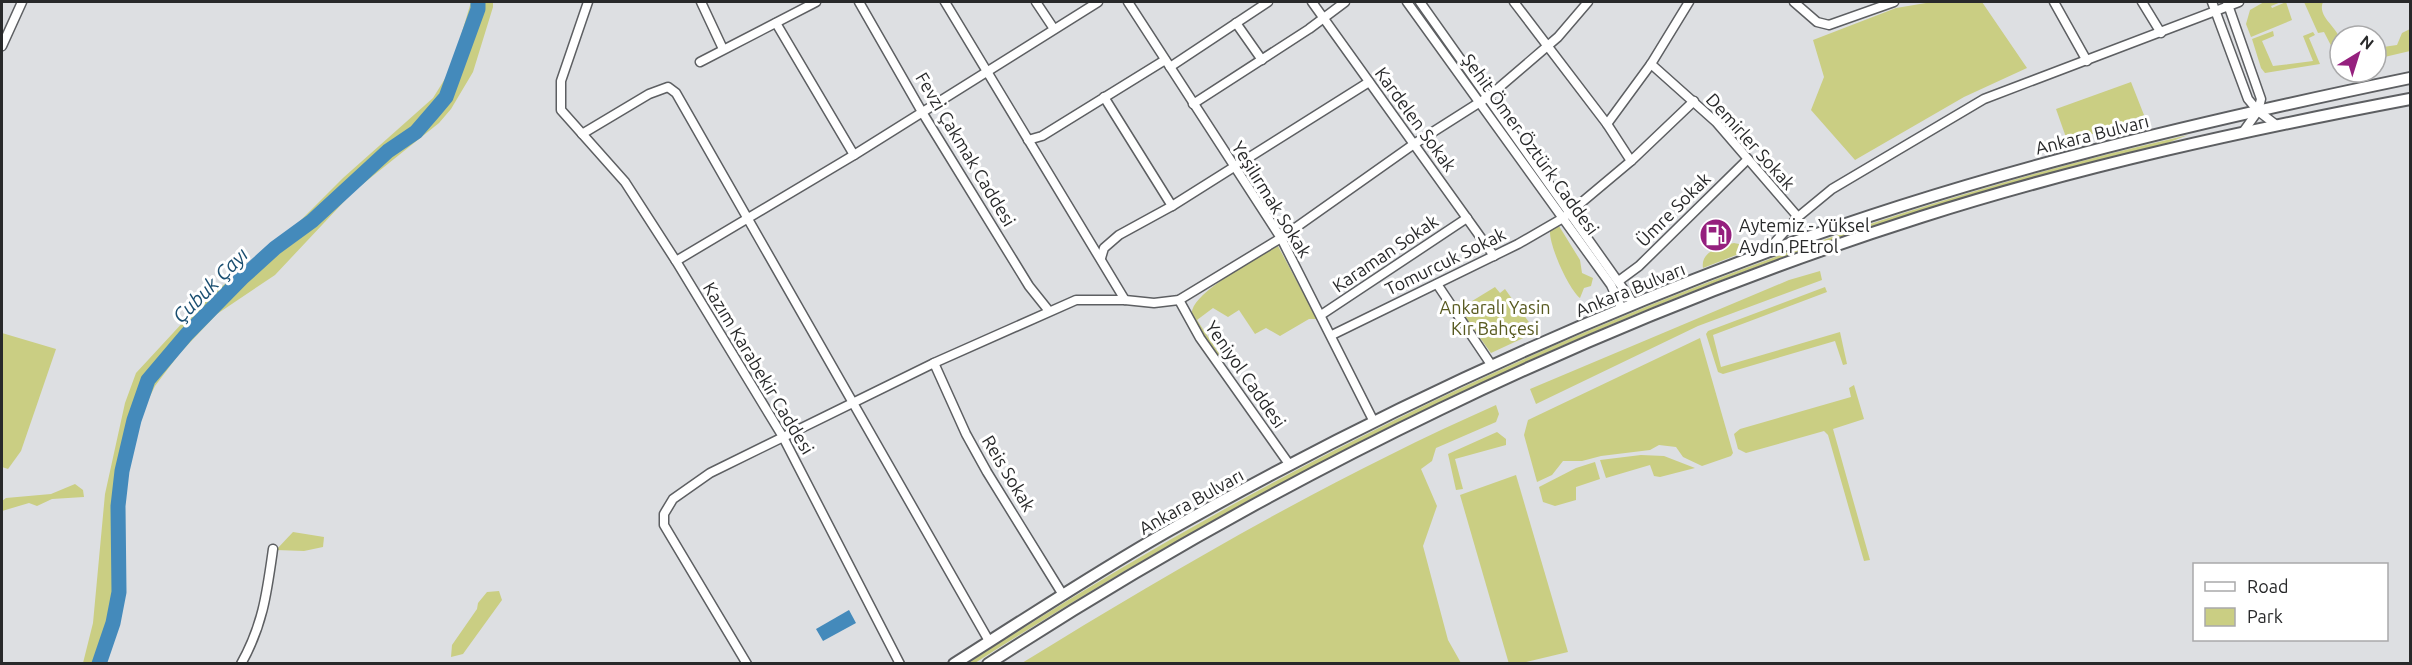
<svg xmlns="http://www.w3.org/2000/svg" width="2412" height="665" font-family="Ubuntu,sans-serif">
<style>
.green{fill:#cace83}
.water{fill:#448abb}
.lines{fill:none;stroke-linecap:round;stroke-linejoin:round}
.river{stroke:#448abb;stroke-width:15}
.minor-casing{stroke:#5d5f62;stroke-width:11}
.major-casing{stroke:#5d5f62;stroke-width:14}
.minor{stroke:#fff;stroke-width:8}
.major{stroke:#fff;stroke-width:10}
.labels{text-anchor:middle;dominant-baseline:central;stroke-width:6;stroke-linejoin:round;paint-order:stroke}
.street-label{font-size:18px;fill:#28292a;stroke:#fff}
.poi-label{font-size:18px;fill:#28292a;stroke:#fff;text-anchor:start}
.park-label{font-size:18px;fill:#585a20;stroke:#fff}
.water-label{font-size:20px;font-style:italic;fill:#1a4e70;stroke:#fff}
</style>
<rect width="100%" height="100%" fill="#dddfe2"/>
<g class="green">
<polygon points="471,2 493,2 493,7 473,72 451,109 439,123 354,191 275,275 217,314 180,353 155,386 139,419 132,445 124,511 124,600 116,635 103,663 83,663 93,623 105,494 125,403 136,373 198,306 293,228 343,178 433,98 451,69"/>
<polygon points="1932,2 1982,2 2027,68 1964,97 1855,160 1811,110 1824,77 1813,40 1896,8"/>
<polygon points="2264,2 2281,2 2271,6 2272,8 2286,2 2292,20 2251,37 2246,24 2250,10"/>
<path d="M2304,2H2323C2317,16 2336,26 2340,39C2342,45 2340,56 2340,63L2324,32L2318,33Z"/>
<polygon points="2410,29 2410,51 2376,59 2376,48 2397,45 2402,33"/>
<polygon points="2273,31 2274,36 2262,41 2273,66 2313,61 2303,36 2313,32 2315,35 2309,38 2320,64 2265,73 2261,68 2252,39"/>
<polygon points="2131,82 2144,115 2068,143 2056,109"/>
<path d="M2188,135L2165,144C2100,161 2034,176 1969,196C1617,300 1283,466 975,663L967,664C1341,421 1753,234 2188,135Z"/>
<path d="M1559,226L1580,260L1582,273L1593,278L1591,286L1584,288L1580,298C1568,288 1549,245 1550,231Z"/>
<path d="M1734,243L1739,244L1744,252L1703,268C1700,251 1722,246 1734,243Z"/>
<path d="M1278,246L1317,319H1309L1280,336L1266,328L1255,334L1239,310L1228,317L1213,308L1197,320L1222,358L1219,360C1211,348 1194,330 1192,315C1188,294 1260,257 1278,246Z"/>
<polygon points="1820,271 1822,280 1698,326 1536,404 1530,389 1789,280"/>
<polygon points="1495,287 1500,293 1505,289 1536,332 1491,353 1459,309"/>
<polygon points="1825,287 1827,292 1713,335 1721,367 1840,332 1847,364 1843,365 1835,341 1723,374 1718,372 1706,334 1708,331"/>
<polygon points="2,333 56,349 21,451 8,469 2,467"/>
<polygon points="1700,338 1733,453 1731,456 1702,466 1683,457 1676,447 1659,445 1650,450 1601,456 1582,461 1563,461 1552,475 1537,482 1524,435 1528,420"/>
<polygon points="1854,385 1864,419 1833,429 1870,560 1864,561 1828,435 1824,431 1746,453 1738,449 1734,434 1740,429 1851,397 1849,388"/>
<path d="M1496,405L1499,414L1496,422L1436,448L1432,461L1421,469L1437,506L1423,546L1448,640L1461,663H1022C1175,569 1331,478 1496,405Z"/>
<polygon points="1497,432 1506,439 1506,445 1455,459 1463,489 1456,490 1448,454"/>
<polygon points="1641,455 1664,456 1695,468 1660,477 1654,476 1650,465 1606,478 1600,460"/>
<polygon points="1595,462 1600,479 1576,487 1576,500 1555,506 1543,502 1539,487 1576,468"/>
<polygon points="1516,475 1568,652 1522,663 1509,664 1460,495"/>
<polygon points="75,484 83,490 84,497 52,499 37,506 29,503 2,511 2,501 6,498 51,494"/>
<polygon points="293,532 324,537 323,547 304,551 276,550"/>
<polygon points="499,591 502,600 468,647 463,654 451,657 452,645 477,609 478,603 487,592"/>
</g>
<polygon class="water" points="849,610 856,623 823,641 816,629"/>
<g class="lines">
<polyline class="river" points="99,664 113,623 119,592 118,506 122,471 134,420 148,380 187,334 242,278 275,248 312,221 388,151 416,132 435,110 446,97 478,9 478,2"/>
<g class="minor-casing">
<g id="minor">
<polyline points="588,2 561,81 561,110 625,182 676,261 783,437 900,664"/>
<polyline points="701,2 723,49"/>
<polyline points="859,2 922,112 1029,286 1049,311"/>
<polyline points="945,2 1125,300"/>
<polyline points="1036,2 1054,29"/>
<polyline points="1128,2 1281,238 1374,422"/>
<polyline points="1312,2 1494,256"/>
<polyline points="1407,2 1611,285 1622,309"/>
<polyline points="1420,2 1634,304"/>
<polyline points="1514,2 1607,124 1631,161"/>
<polyline points="1794,2 1817,22 1829,25 1894,2"/>
<polyline points="2054,2 2087,61"/>
<polyline points="2142,2 2161,33"/>
<polyline points="2212,2 2248,99 2258,111 2275,124"/>
<polyline points="2227,2 2261,99 2258,111 2243,132"/>
<polyline points="776,23 854,155"/>
<polyline points="1236,23 1262,60"/>
<polyline points="2,46 22,2"/>
<polyline points="700,62 816,2"/>
<polyline points="1651,64 1716,122 1798,217"/>
<polyline points="1170,67 1268,2"/>
<polyline points="1104,97 1172,206"/>
<polyline points="1193,104 1309,29 1345,2"/>
<polyline points="1607,124 1651,64 1689,2"/>
<polyline points="582,134 649,94 668,87 676,93 989,641"/>
<polyline points="1028,140 1042,136 1165,60"/>
<polyline points="1767,251 1798,217 1832,189 1984,99 2239,2"/>
<polyline points="1101,258 1104,248 1119,235 1172,206 1369,82"/>
<polyline points="676,261 854,155 1098,2"/>
<polyline points="1620,280 1639,266 1748,159"/>
<polyline points="1437,284 1492,366"/>
<polyline points="1179,300 1200,338 1289,464"/>
<polyline points="1321,315 1467,218"/>
<polyline points="1332,335 1518,244 1563,218 1631,161 1694,101"/>
<polyline points="934,363 966,434 987,472 1063,595"/>
<path d="M241,664C263,625 267,592 273,549"/>
<polyline points="747,664 664,525 664,514 673,499 710,473 934,363 1067,304 1076,300 1125,300 1154,303 1179,300 1281,238 1414,144 1488,97 1558,37 1588,2"/>
</g>
</g>
<g class="major-casing">
<g id="major">
<path d="M954,664C1025,619 1096,572 1170,530C1361,422 1561,328 1767,252C1976,174 2193,123 2410,78"/>
<path d="M988,664C1276,477 1594,321 1921,217C2081,166 2246,130 2410,99"/>
</g>
</g>
<use href="#minor" class="minor"/>
<use href="#major" class="major"/>
</g>
<defs>
<g id="fuel-disc" transform="scale(1.725)"><circle r="9.5" fill="#95207e" stroke="#fff"/><path d="M-5.5-6h7V0h2V4h1.3V-2.5L3-4.5l.8-.8L6-3V5H2.5V1h-1V6h-7ZM-4.2-4.7v3.2H.2V-4.7Z" fill="#fff"/></g>
</defs>
<g fill-rule="evenodd">
<use href="#fuel-disc" x="1716" y="235"/>
</g>
<g class="labels">
<g class="street-label">
<text transform="translate(1416 119) rotate(54)">Kardelen Sokak</text>
<text transform="translate(2092 134) rotate(-14)">Ankara Bulvarı</text>
<text transform="translate(1751 141) rotate(48)">Demirler Sokak</text>
<text transform="translate(1531 144) rotate(54)">Şehit Ömer Öztürk Caddesi</text>
<text transform="translate(966 149) rotate(59)">Fevzi Çakmak Caddesi</text>
<text transform="translate(1272 199) rotate(58)">Yeşilırmak Sokak</text>
<text transform="translate(1673 209) rotate(-45)">Ümre Sokak</text>
<text transform="translate(1385 253) rotate(-34)">Karaman Sokak</text>
<text transform="translate(1445 261) rotate(-26)">Tomurcuk Sokak</text>
<text transform="translate(1630 289) rotate(-22)">Ankara Bulvarı</text>
<text transform="translate(759 368) rotate(59)">Kazım Karabekir Caddesi</text>
<text transform="translate(1246 374) rotate(55)">Yeniyol Caddesi</text>
<text transform="translate(1009 473) rotate(59)">Reis Sokak</text>
<text transform="translate(1191 501) rotate(-29)">Ankara Bulvarı</text>
</g>
<g class="poi-label">
<text x="1739" y="225">Aytemiz - Yüksel<tspan x="1739" dy="21">Aydın PEtrol</tspan></text>
</g>
<g class="park-label">
<text x="1495" y="307">Ankaralı Yasin<tspan x="1495" dy="21">Kır Bahçesi</tspan></text>
</g>
<g class="water-label">
<text transform="translate(210 285) rotate(-45)">Çubuk Çayı</text>
</g>
</g>
<rect width="2412" height="665" fill="none" stroke="#28292a" stroke-width="6"/>
<rect x="2193" y="563" width="195" height="78" fill="#ffffff" stroke="#a9a9aa" stroke-width="1.5"/>
<rect x="2205" y="582" width="30" height="9" fill="#ffffff" stroke="#a9a9aa" stroke-width="1.5"/>
<text x="2247" y="593" font-size="18" fill="#28292a">Road</text>
<rect x="2205" y="608" width="30" height="18" fill="#cace83" stroke="#a9a9aa" stroke-width="1.5"/>
<text x="2247" y="623" font-size="18" fill="#28292a">Park</text>
<g transform="translate(2358 54) rotate(38)"><circle r="28" fill="#ffffff" stroke="#a9a9aa" stroke-width="1.5"/>
<path d="M0-4.5L10 22L0 15L-10 22Z" fill="#95207e"/>
<text y="-9" font-size="16" font-weight="bold" text-anchor="middle" fill="#28292a">N</text>
</g>
</svg>
